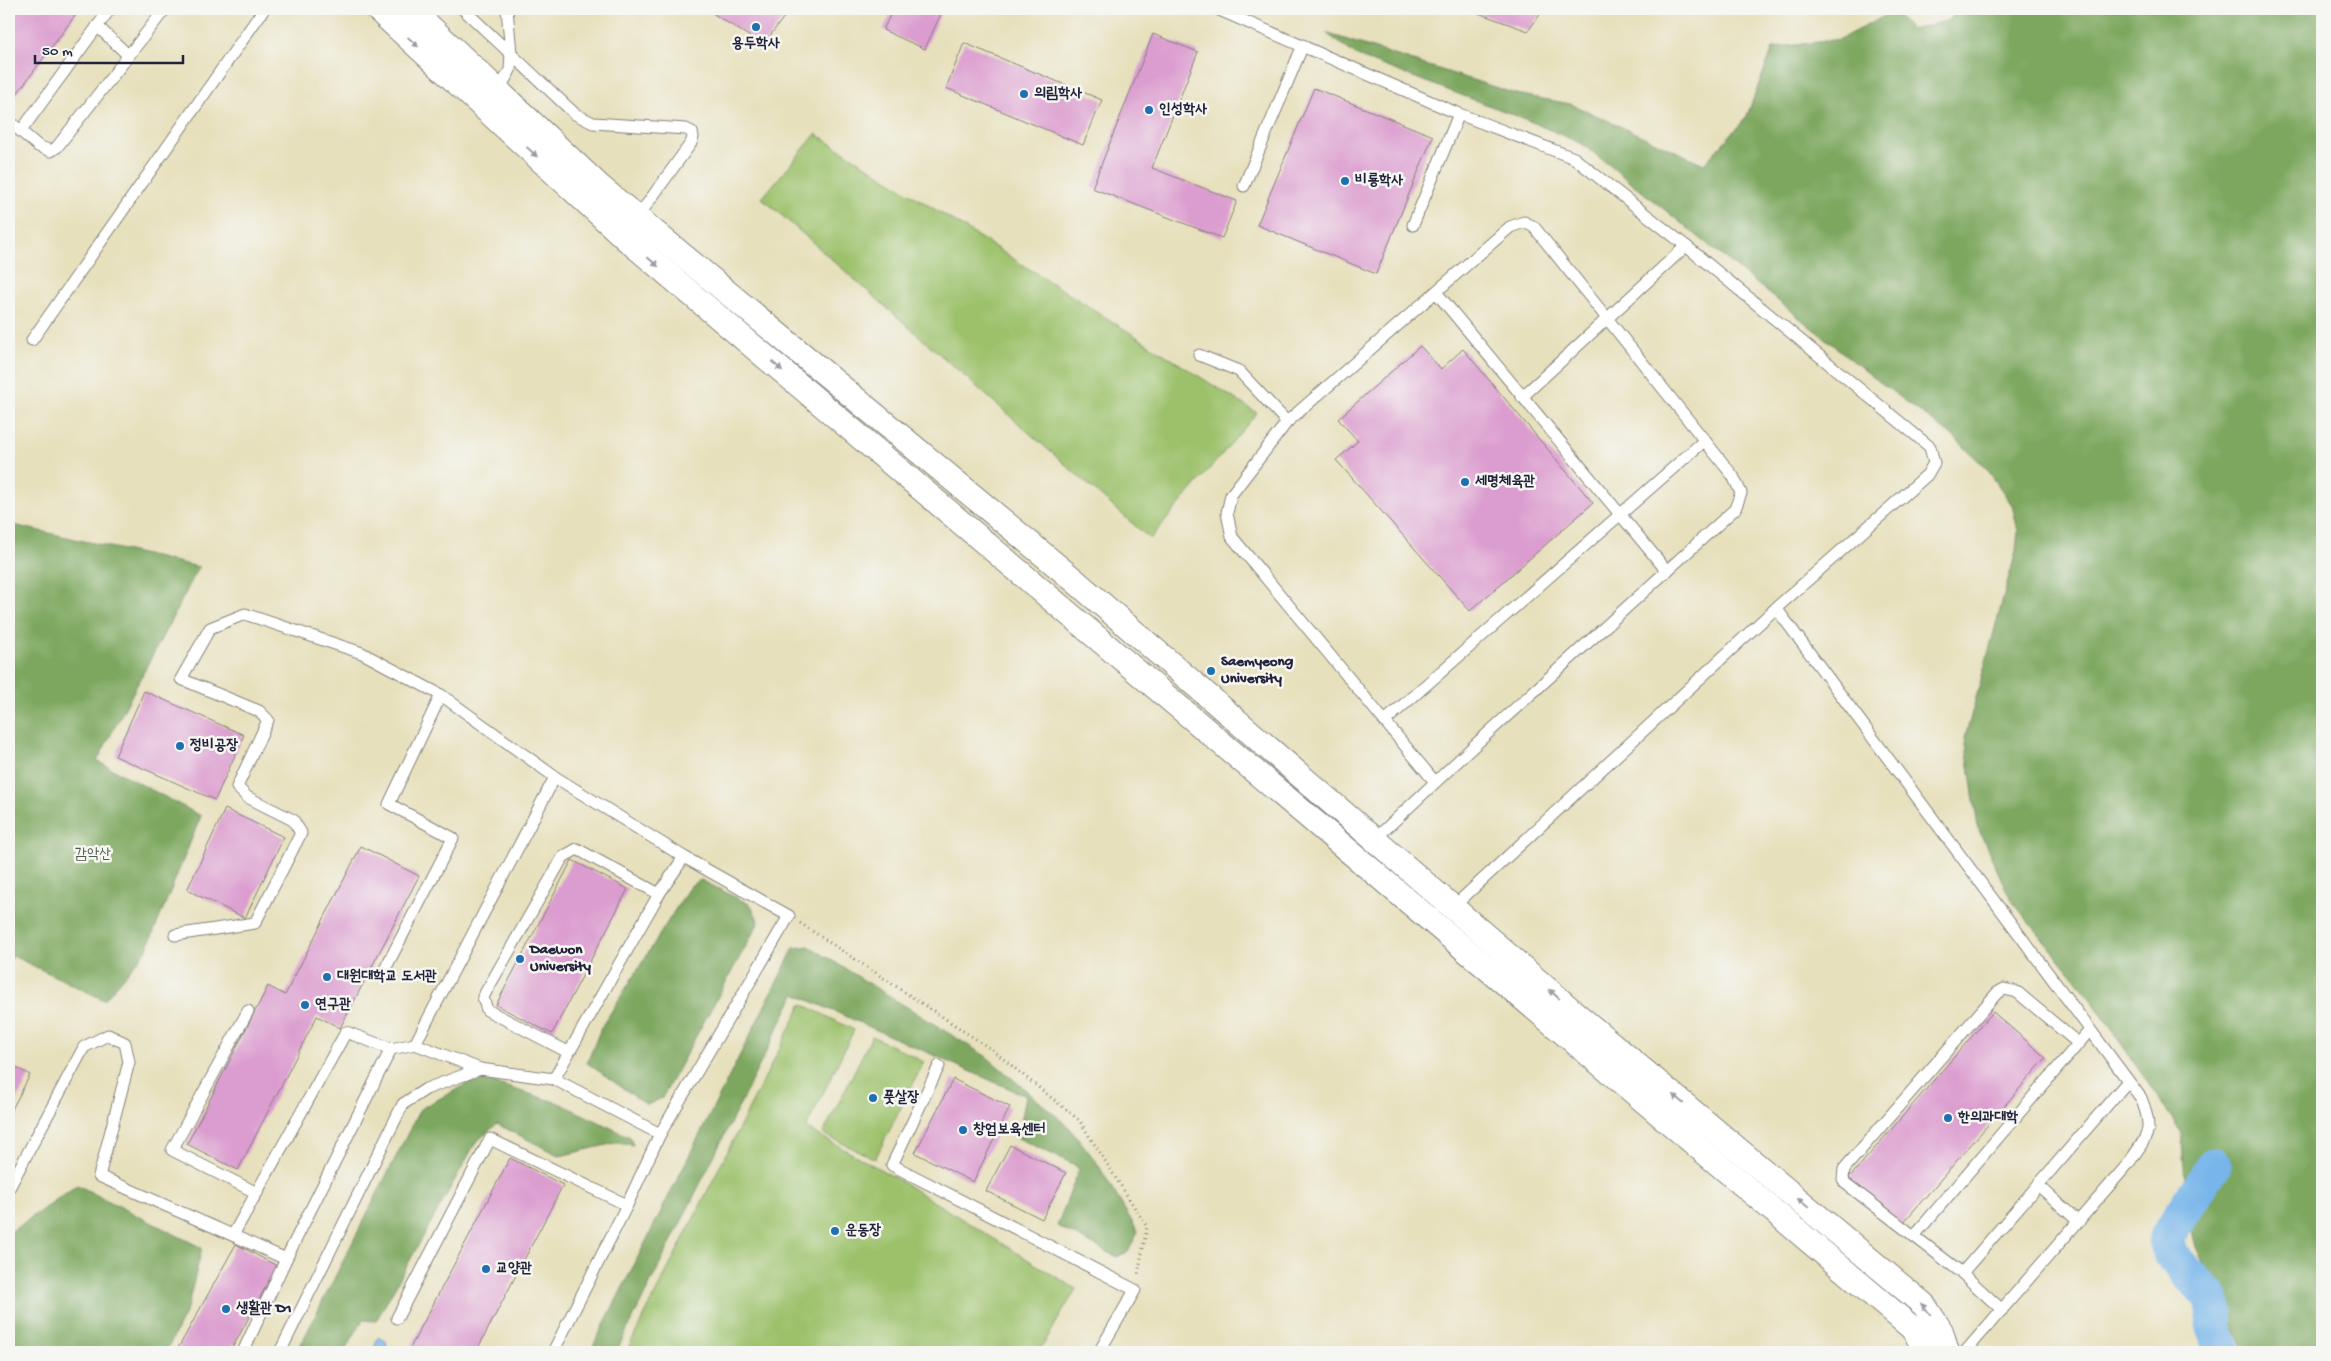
<svg xmlns="http://www.w3.org/2000/svg" width="2331" height="1361" font-family="'Gochi Hand','Poor Story',sans-serif">
<style>
.green{fill:#9cc16b;stroke:#5f7253}
.forest{fill:#7da75f;stroke:#50644d}
.water{fill:#77b5ea;stroke:#4c6c92}
.lines{fill:none;stroke-linecap:round;stroke-linejoin:round}
.river{stroke:#77b5ea;stroke-width:35}
.building{fill:#db9ccf}
.service-casing{stroke:#84817c;stroke-width:13}
.minor-casing{stroke:#84817c;stroke-width:26}
.path{stroke:#84817c;stroke-width:3;stroke-dasharray:1 4;stroke-linecap:butt}
.service{stroke:#fff;stroke-width:11}
.minor{stroke:#fff;stroke-width:24}
.oneway{fill:#9c9ca7}
.poi-dot{fill:#1f6fb2;stroke:#f6f6f2;stroke-width:2}
.labels{text-anchor:middle;dominant-baseline:central;stroke-width:5;stroke-linejoin:round;paint-order:stroke}
.poi-label{font-size:15px;font-weight:bold;fill:#22223b;stroke:#f6f6f2;text-anchor:start}
.park-label{font-size:15px;fill:#4d5a4c;stroke:#f6f6f2}
</style>
<rect width="100%" height="100%" fill="#f6f6f2"/>
<filter id="ink" filterUnits="userSpaceOnUse"><feTurbulence type="fractalNoise" baseFrequency=".02" numOctaves="2"/><feDisplacementMap in="SourceGraphic" scale="10" xChannelSelector="R" yChannelSelector="G"/><feConvolveMatrix kernelMatrix="1 2 1 2 8 2 1 2 1" color-interpolation-filters="sRGB"/></filter>
<filter id="wash" filterUnits="userSpaceOnUse"><feTurbulence type="fractalNoise" baseFrequency=".0096" numOctaves="4" result="noise"/><feDisplacementMap in="SourceGraphic" scale="20" xChannelSelector="R" yChannelSelector="G"/><feGaussianBlur stdDeviation="1.12" result="paint"/><feColorMatrix in="noise" values="0 0 0 0 0 0 0 0 0 0 0 0 0 0 0 0 0 1.4 0 .05"/><feComposite in="paint" operator="in"/></filter>
<g filter="url(#wash)">
<rect width="100%" height="100%" fill="#e7e0bc"/>
<g class="green">
<polygon points="816,134 1257,413 1150,539 762,198"/>
<polygon points="802,1004 854,1030 806,1128 887,1173 1076,1289 1039,1352 626,1352"/>
<polygon points="872,1036 924,1062 875,1159 823,1134"/>
</g>
<g class="forest">
<polygon points="1959,9 2322,9 2322,1352 2244,1352 2196,1247 2188,1215 2181,1132 2085,990 2011,900 1978,828 1965,738 2016,551 2018,531 2012,505 1987,469 1955,438 1873,377 1584,145 1525,119 1357,56 1326,33 1516,94 1571,104 1704,164 1746,118 1773,48 1840,39 1894,11 1911,30 1949,20"/>
<polygon points="9,524 199,567 97,761 201,816 146,951 104,1000 13,956 9,962"/>
<polygon points="701,880 751,905 759,922 662,1098 647,1105 587,1063 601,1028 690,886"/>
<polygon points="809,946 987,1057 1069,1127 1096,1161 1138,1232 1128,1252 1117,1257 1057,1226 1079,1169 1073,1164 1018,1138 1026,1096 795,994 616,1352 590,1352 794,948"/>
<polygon points="478,1078 559,1103 630,1137 633,1145 615,1143 560,1156 497,1124 476,1142 376,1321 363,1320 344,1352 297,1352 420,1109"/>
<polygon points="77,1185 202,1248 187,1309 166,1352 9,1352 9,1233"/>
</g>
<polygon class="water" points="378,1337 386,1341 387,1346 384,1352 373,1352"/>
<g class="lines">
<polyline class="river" points="2214,1165 2166,1238 2170,1254 2210,1296 2215,1312 2213,1327 2223,1352"/>
</g>
<g id="blocks">
<g class="building">
<polygon points="9,9 80,9 13,99 9,96"/>
<polygon points="706,9 790,9 763,45"/>
<polygon points="893,9 943,9 925,49 883,30"/>
<polygon points="1467,9 1544,9 1528,31"/>
<polygon points="1153,34 1198,52 1152,168 1237,201 1222,238 1092,188"/>
<polygon points="964,43 1102,100 1083,145 946,88"/>
<polygon points="1314,88 1433,136 1376,274 1257,225"/>
<polygon points="1420,346 1441,369 1463,349 1593,503 1470,611 1336,460 1358,441 1338,419"/>
<polygon points="144,691 244,735 215,800 115,756"/>
<polygon points="225,809 284,837 245,918 187,890"/>
<polygon points="361,846 419,876 340,1028 317,1016 238,1170 187,1144 268,986 285,995"/>
<polygon points="572,860 628,889 552,1034 496,1005"/>
<polygon points="1993,1012 2046,1058 1902,1224 1849,1178"/>
<polygon points="9,1064 30,1075 9,1115"/>
<polygon points="953,1079 1010,1107 973,1182 915,1153"/>
<polygon points="1010,1145 1066,1173 1042,1219 986,1191"/>
<polygon points="510,1158 563,1185 476,1352 408,1352"/>
<polygon points="236,1244 277,1266 230,1352 176,1352"/>
</g>
</g>
</g>
<g filter="url(#ink)">
<use href="#blocks" fill-opacity="0" stroke="#84817c" stroke-width="1"/>
<g class="lines">
<g class="service-casing">
<g id="service">
<polyline points="463,9 575,114 593,123 686,129 692,132 693,137 691,143 637,218"/>
<path d="M1217,9L1459,114L1574,158L1686,246L1930,447L1934,463L1927,475L1776,608L2141,1098C2155,1132 2147,1136 2128,1164L1965,1352"/>
<polyline points="97,26 128,55"/>
<polyline points="499,90 510,70 511,53 507,9"/>
<polyline points="9,121 38,146 51,151 57,147 165,9"/>
<polyline points="21,131 110,9"/>
<polyline points="1244,186 1303,45"/>
<polyline points="1413,225 1459,114"/>
<polyline points="1436,292 1667,571"/>
<polyline points="32,340 264,9"/>
<polyline points="1199,355 1239,371 1287,422"/>
<polyline points="1522,397 1686,246"/>
<polyline points="1385,721 1705,440"/>
<polyline points="1375,839 1476,744 1735,509 1741,493 1733,476 1534,227 1524,222 1510,227 1287,422 1231,495 1227,513 1232,537 1435,782"/>
<polyline points="659,894 684,857"/>
<polyline points="1453,907 1776,608"/>
<polyline points="175,935 255,923 301,833 293,820 247,797 237,787 268,720 259,711 181,679 210,628 245,614 362,653 441,695 555,777 684,857 789,916 660,1134 627,1205 553,1352"/>
<polyline points="384,971 453,838 389,804 441,695"/>
<polyline points="248,1011 172,1150 257,1193"/>
<polyline points="415,1044 555,777"/>
<polyline points="939,1066 892,1165 1135,1290 1099,1352"/>
<polyline points="554,1079 659,894 577,849 563,857 483,997 487,1010 568,1052"/>
<polyline points="2038,1185 2079,1222"/>
<polyline points="9,1188 84,1047 108,1035 125,1043 129,1062 99,1176 286,1259 391,1049"/>
<polyline points="233,1235 346,1032 391,1049 415,1044 480,1069 554,1079 660,1134"/>
<polyline points="1914,1236 1845,1183 1843,1179 1844,1169 1997,993 2004,989 2017,992 2079,1044"/>
<polyline points="1962,1273 2128,1081"/>
<polyline points="2002,1310 1962,1273 1914,1236 2090,1030"/>
<polyline points="397,1318 490,1139 627,1205"/>
<polyline points="243,1352 286,1259"/>
<polyline points="280,1352 403,1104 426,1089 480,1069"/>
</g>
</g>
<g class="minor-casing">
<g id="minor">
<polyline points="377,9 624,237 1912,1328 1921,1342 1924,1352"/>
<polyline points="411,9 599,186 1074,580 1576,1014 1924,1305 1941,1331 1947,1352"/>
</g>
</g>
<polyline class="path" points="800,923 991,1049 1079,1120 1147,1227 1138,1274"/>
<use href="#service" class="service"/>
<use href="#minor" class="minor"/>
</g>
<defs><path id="oneway-solid" d="M-6-.8H1V-3.2L6.5 0L1 3.2V.8H-6Z" transform="scale(1.25)"/></defs>
<g class="oneway">
<use href="#oneway-solid" transform="translate(413 42) rotate(43)"/>
<use href="#oneway-solid" transform="translate(532 152) rotate(43)"/>
<use href="#oneway-solid" transform="translate(653 262) rotate(40)"/>
<use href="#oneway-solid" transform="translate(777 366) rotate(40)"/>
<use href="#oneway-solid" transform="translate(1554 994) rotate(-139)"/>
<use href="#oneway-solid" transform="translate(1678 1099) rotate(-140)"/>
<use href="#oneway-solid" transform="translate(1803 1203) rotate(-140)"/>
<use href="#oneway-solid" transform="translate(1926 1309) rotate(-128)"/>
</g>
</g>
<g class="poi-dot">
<circle cx="756" cy="27" r="5"/>
<circle cx="1024" cy="94" r="5"/>
<circle cx="1149" cy="110" r="5"/>
<circle cx="1345" cy="181" r="5"/>
<circle cx="1465" cy="482" r="5"/>
<circle cx="1211" cy="671" r="5"/>
<circle cx="180" cy="746" r="5"/>
<circle cx="520" cy="959" r="5"/>
<circle cx="327" cy="977" r="5"/>
<circle cx="305" cy="1005" r="5"/>
<circle cx="873" cy="1098" r="5"/>
<circle cx="1948" cy="1118" r="5"/>
<circle cx="963" cy="1130" r="5"/>
<circle cx="835" cy="1231" r="5"/>
<circle cx="486" cy="1269" r="5"/>
<circle cx="226" cy="1309" r="5"/>
</g>
<g class="labels">
<g class="poi-label">
<text x="756" y="44" text-anchor="middle">용두학사</text>
<text x="1034" y="94">의림학사</text>
<text x="1159" y="110">인성학사</text>
<text x="1355" y="181">비룡학사</text>
<text x="1475" y="482">세명체육관</text>
<text x="1221" y="662">Saemyeong<tspan x="1221" dy="17">University</tspan></text>
<text x="190" y="746">정비공장</text>
<text x="530" y="950">Daewon<tspan x="530" dy="17">University</tspan></text>
<text x="337" y="977">대원대학교 도서관</text>
<text x="315" y="1005">연구관</text>
<text x="883" y="1098">풋살장</text>
<text x="1958" y="1118">한의과대학</text>
<text x="973" y="1130">창업보육센터</text>
<text x="845" y="1231">운동장</text>
<text x="496" y="1269">교양관</text>
<text x="236" y="1309">생활관 D1</text>
</g>
<g class="park-label">
<text x="93" y="855">감악산</text>
</g>
</g>
<rect width="2331" height="1361" fill="none" stroke="#f6f6f2" stroke-width="30"/>
<path d="M35 55v8h148v-8" fill="none" stroke="#22223b" stroke-width="2.5"/>
<text x="42" y="55" font-size="15" fill="#22223b" stroke="#f6f6f2" stroke-width="4" paint-order="stroke">50 m</text>
</svg>
